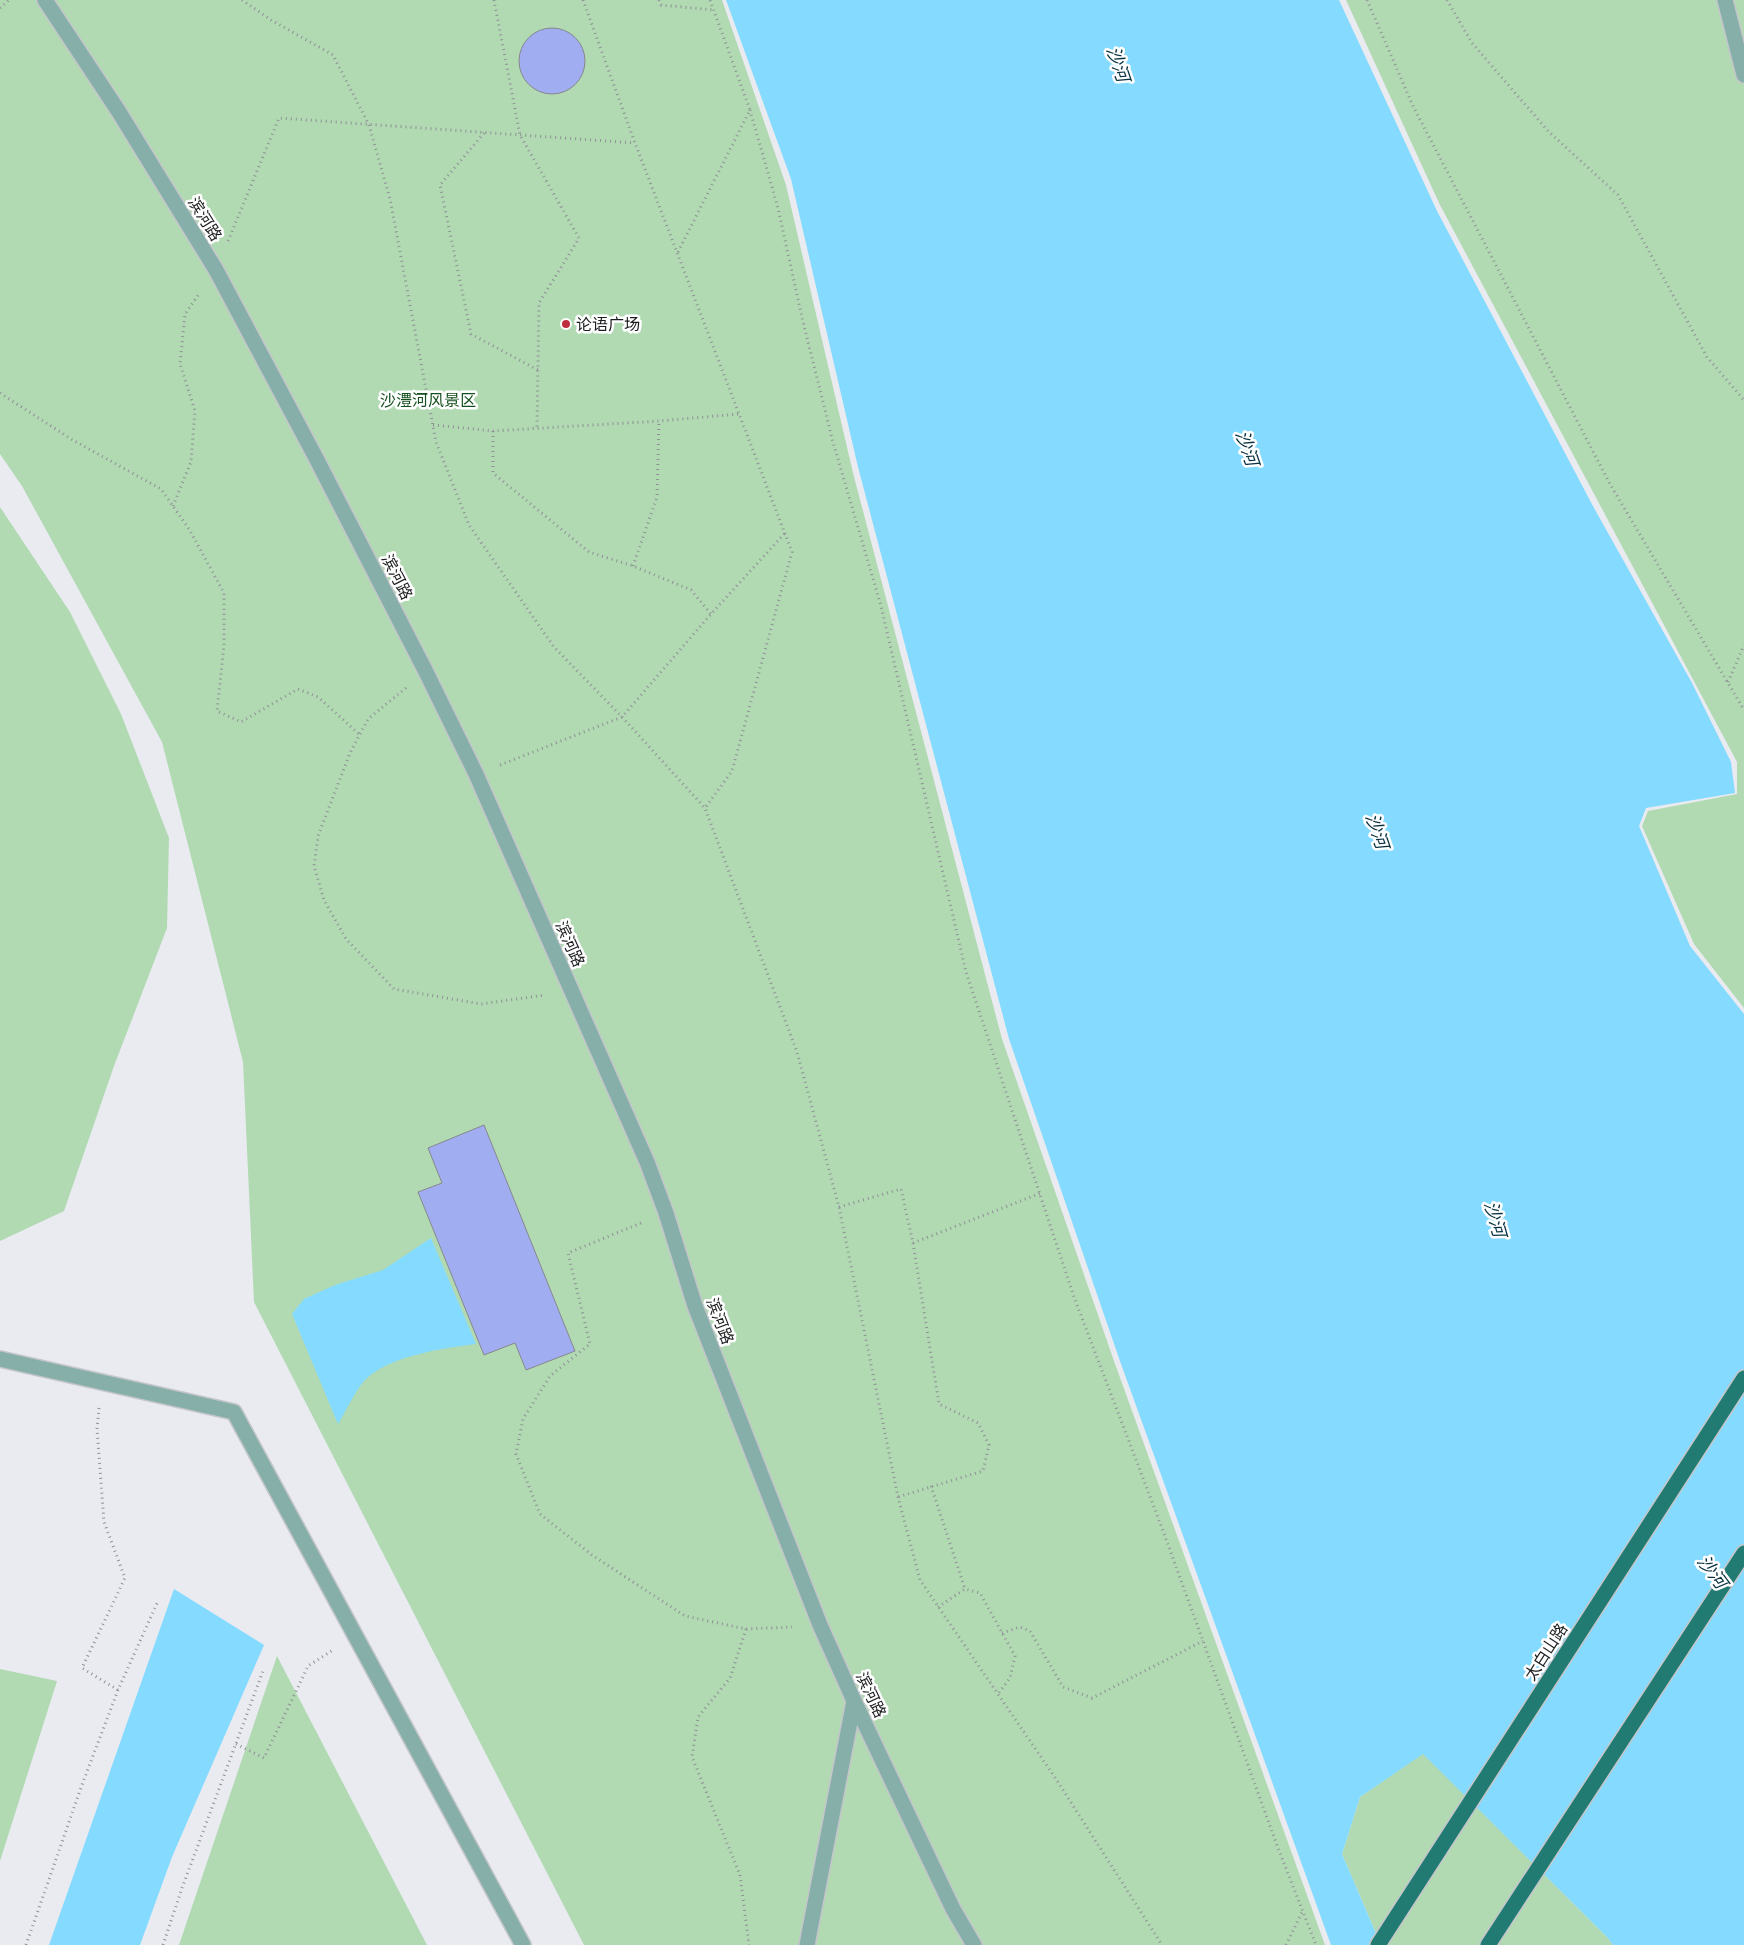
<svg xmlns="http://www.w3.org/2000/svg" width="1744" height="1945" font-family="'DM Sans','Noto Sans SC',sans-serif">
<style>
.green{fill:#b1dab3}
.water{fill:#85daff}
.building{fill:#a0aef1;stroke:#86878c}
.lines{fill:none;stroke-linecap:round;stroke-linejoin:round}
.minor-casing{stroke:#c4c6ca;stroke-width:18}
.major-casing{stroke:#c4c6ca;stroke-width:18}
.path{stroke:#8f9195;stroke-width:3;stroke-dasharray:1 4;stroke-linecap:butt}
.minor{stroke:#87afaa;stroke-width:15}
.major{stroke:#227b73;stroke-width:15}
.poi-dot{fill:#be2d3b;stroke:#fff;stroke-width:2}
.labels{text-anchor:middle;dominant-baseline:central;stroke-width:5;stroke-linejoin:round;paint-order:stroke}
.street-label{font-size:16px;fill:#1b1c1e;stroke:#fff}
.poi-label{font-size:16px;fill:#1b1c1e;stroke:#fff;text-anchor:start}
.park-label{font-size:16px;fill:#134f1c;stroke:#fff}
.water-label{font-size:18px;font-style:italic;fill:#093241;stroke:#fff}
</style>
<rect width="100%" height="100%" fill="#e9ebf0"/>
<g class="green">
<polygon points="0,0 722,0 786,185 853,473 1002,1039 1114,1361 1325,1945 584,1945 254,1302 243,1062 162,742 22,486 0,454"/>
<polygon points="1346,0 1744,0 1744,1008 1694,944 1642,826 1648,811 1737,794 1737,762 1440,205"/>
<polygon points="0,507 70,612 121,714 169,838 167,928 114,1066 64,1211 0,1241"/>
<polygon points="277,1656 427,1945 179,1945"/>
<polygon points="0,1669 57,1681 0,1861"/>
<polygon points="1423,1753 1607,1937 1613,1945 1381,1945 1342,1854 1360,1797"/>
</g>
<g class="water">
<polygon points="726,0 1339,0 1437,211 1594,508 1692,683 1731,762 1735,793 1646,808 1639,826 1690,946 1744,1014 1744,1945 1613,1945 1607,1937 1423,1754 1360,1797 1342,1854 1381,1945 1331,1945 1121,1364 1009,1039 858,467 791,179"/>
<path d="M431,1238L476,1344C444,1348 387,1356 364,1381C354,1393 346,1411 338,1424L292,1314L304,1299L335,1285L383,1270Z"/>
<polygon points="174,1589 264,1645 172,1857 140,1945 49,1945"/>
</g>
<g class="building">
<circle cx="552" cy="61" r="33"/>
<polygon points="484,1125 575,1351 526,1370 515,1343 484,1355 418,1192 442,1183 428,1148"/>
</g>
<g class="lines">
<g class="minor-casing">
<g id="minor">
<polyline points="45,0 119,112 216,270 316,458 426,672 476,774 647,1162 666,1213 695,1306 820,1625 854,1701 953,1909 974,1945"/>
<polyline points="1725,0 1744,75"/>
<polyline points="0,1359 234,1412 523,1945"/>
<polyline points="807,1945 854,1701"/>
</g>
</g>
<g class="major-casing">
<g id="major">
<polyline points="1378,1945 1744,1378"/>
<polyline points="1488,1945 1744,1553"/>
</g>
</g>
<g class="path">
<polyline points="242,0 271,20 333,55 369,125 390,199 436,442 469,525 554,647 622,717 705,808 797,1052 839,1207 898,1497 920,1580 1056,1779 1162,1945"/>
<polyline points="494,0 520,135 579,238 539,303 537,428"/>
<polyline points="583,0 635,143 792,552 732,771 705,808"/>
<polyline points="659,0 661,5 714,10"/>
<polyline points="1367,0 1413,106 1610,484 1744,710"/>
<polyline points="1447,0 1472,43 1548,131 1618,195 1707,357 1744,400"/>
<polyline points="0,8 9,0"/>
<polyline points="750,110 778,208 803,322 833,442 881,606 966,972 1074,1297 1162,1528 1278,1848 1316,1945"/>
<polyline points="484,133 440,185 471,334 538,370"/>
<polyline points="228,241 279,118 635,143"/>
<polyline points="678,252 750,110 710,0"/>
<polyline points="0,393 71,439 161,489 189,529 224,593 224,645 217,711 241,722 298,689 318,697 360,735"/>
<polyline points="433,425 493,431 659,421 739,414"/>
<polyline points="493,431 493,473 589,552 633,566 691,590 711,614"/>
<polyline points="173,506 191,462 195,411 180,364 185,314 199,294"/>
<polyline points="633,566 657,497 659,421"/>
<polyline points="1728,682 1744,645"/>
<polyline points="406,688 368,719 350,753 318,836 314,866 324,900 346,939 394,989 481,1004 545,995"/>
<polyline points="500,765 622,717 711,614 785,533"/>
<polyline points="839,1207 901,1189 913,1243 939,1404 978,1423 989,1445 983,1471 898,1497"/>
<polyline points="641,1223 568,1253 590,1344 550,1376 523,1419 516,1454 540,1514 592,1555 685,1616 746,1629 792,1627"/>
<polyline points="913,1243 1041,1193"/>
<polyline points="99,1408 97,1429 104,1522 125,1578 82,1668 118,1690"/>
<polyline points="931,1486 965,1589"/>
<polyline points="938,1607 965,1589 980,1593 1015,1656 1010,1678 998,1694"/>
<polyline points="746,1629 730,1678 698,1717 692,1757 740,1875 749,1945"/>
<polyline points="1002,1633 1020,1627 1030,1631 1063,1687 1092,1698 1203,1641"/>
<polyline points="236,1744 264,1758 308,1666 333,1650"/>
<polyline points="26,1945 83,1782 118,1690 158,1601"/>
<polyline points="163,1945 182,1888 263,1671"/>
<polyline points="1286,1945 1302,1912"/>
</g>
<use href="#minor" class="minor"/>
<use href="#major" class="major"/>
</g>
<circle class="poi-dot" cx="566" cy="324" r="5"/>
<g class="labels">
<g class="street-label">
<text transform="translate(205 219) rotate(58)">滨河路</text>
<text transform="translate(397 577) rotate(63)">滨河路</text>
<text transform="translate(570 944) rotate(66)">滨河路</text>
<text transform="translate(720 1321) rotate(69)">滨河路</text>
<text transform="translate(1546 1652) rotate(-57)">太白山路</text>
<text transform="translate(871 1695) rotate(65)">滨河路</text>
</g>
<g class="poi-label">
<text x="576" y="324">论语广场</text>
</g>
<g class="park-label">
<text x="428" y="400">沙澧河风景区</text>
</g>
<g class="water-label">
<text transform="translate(1118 64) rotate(71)">沙河</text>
<text transform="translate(1247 448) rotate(71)">沙河</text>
<text transform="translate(1377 831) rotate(71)">沙河</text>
<text transform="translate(1495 1219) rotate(74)">沙河</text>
<text transform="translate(1712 1572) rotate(53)">沙河</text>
</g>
</g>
</svg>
